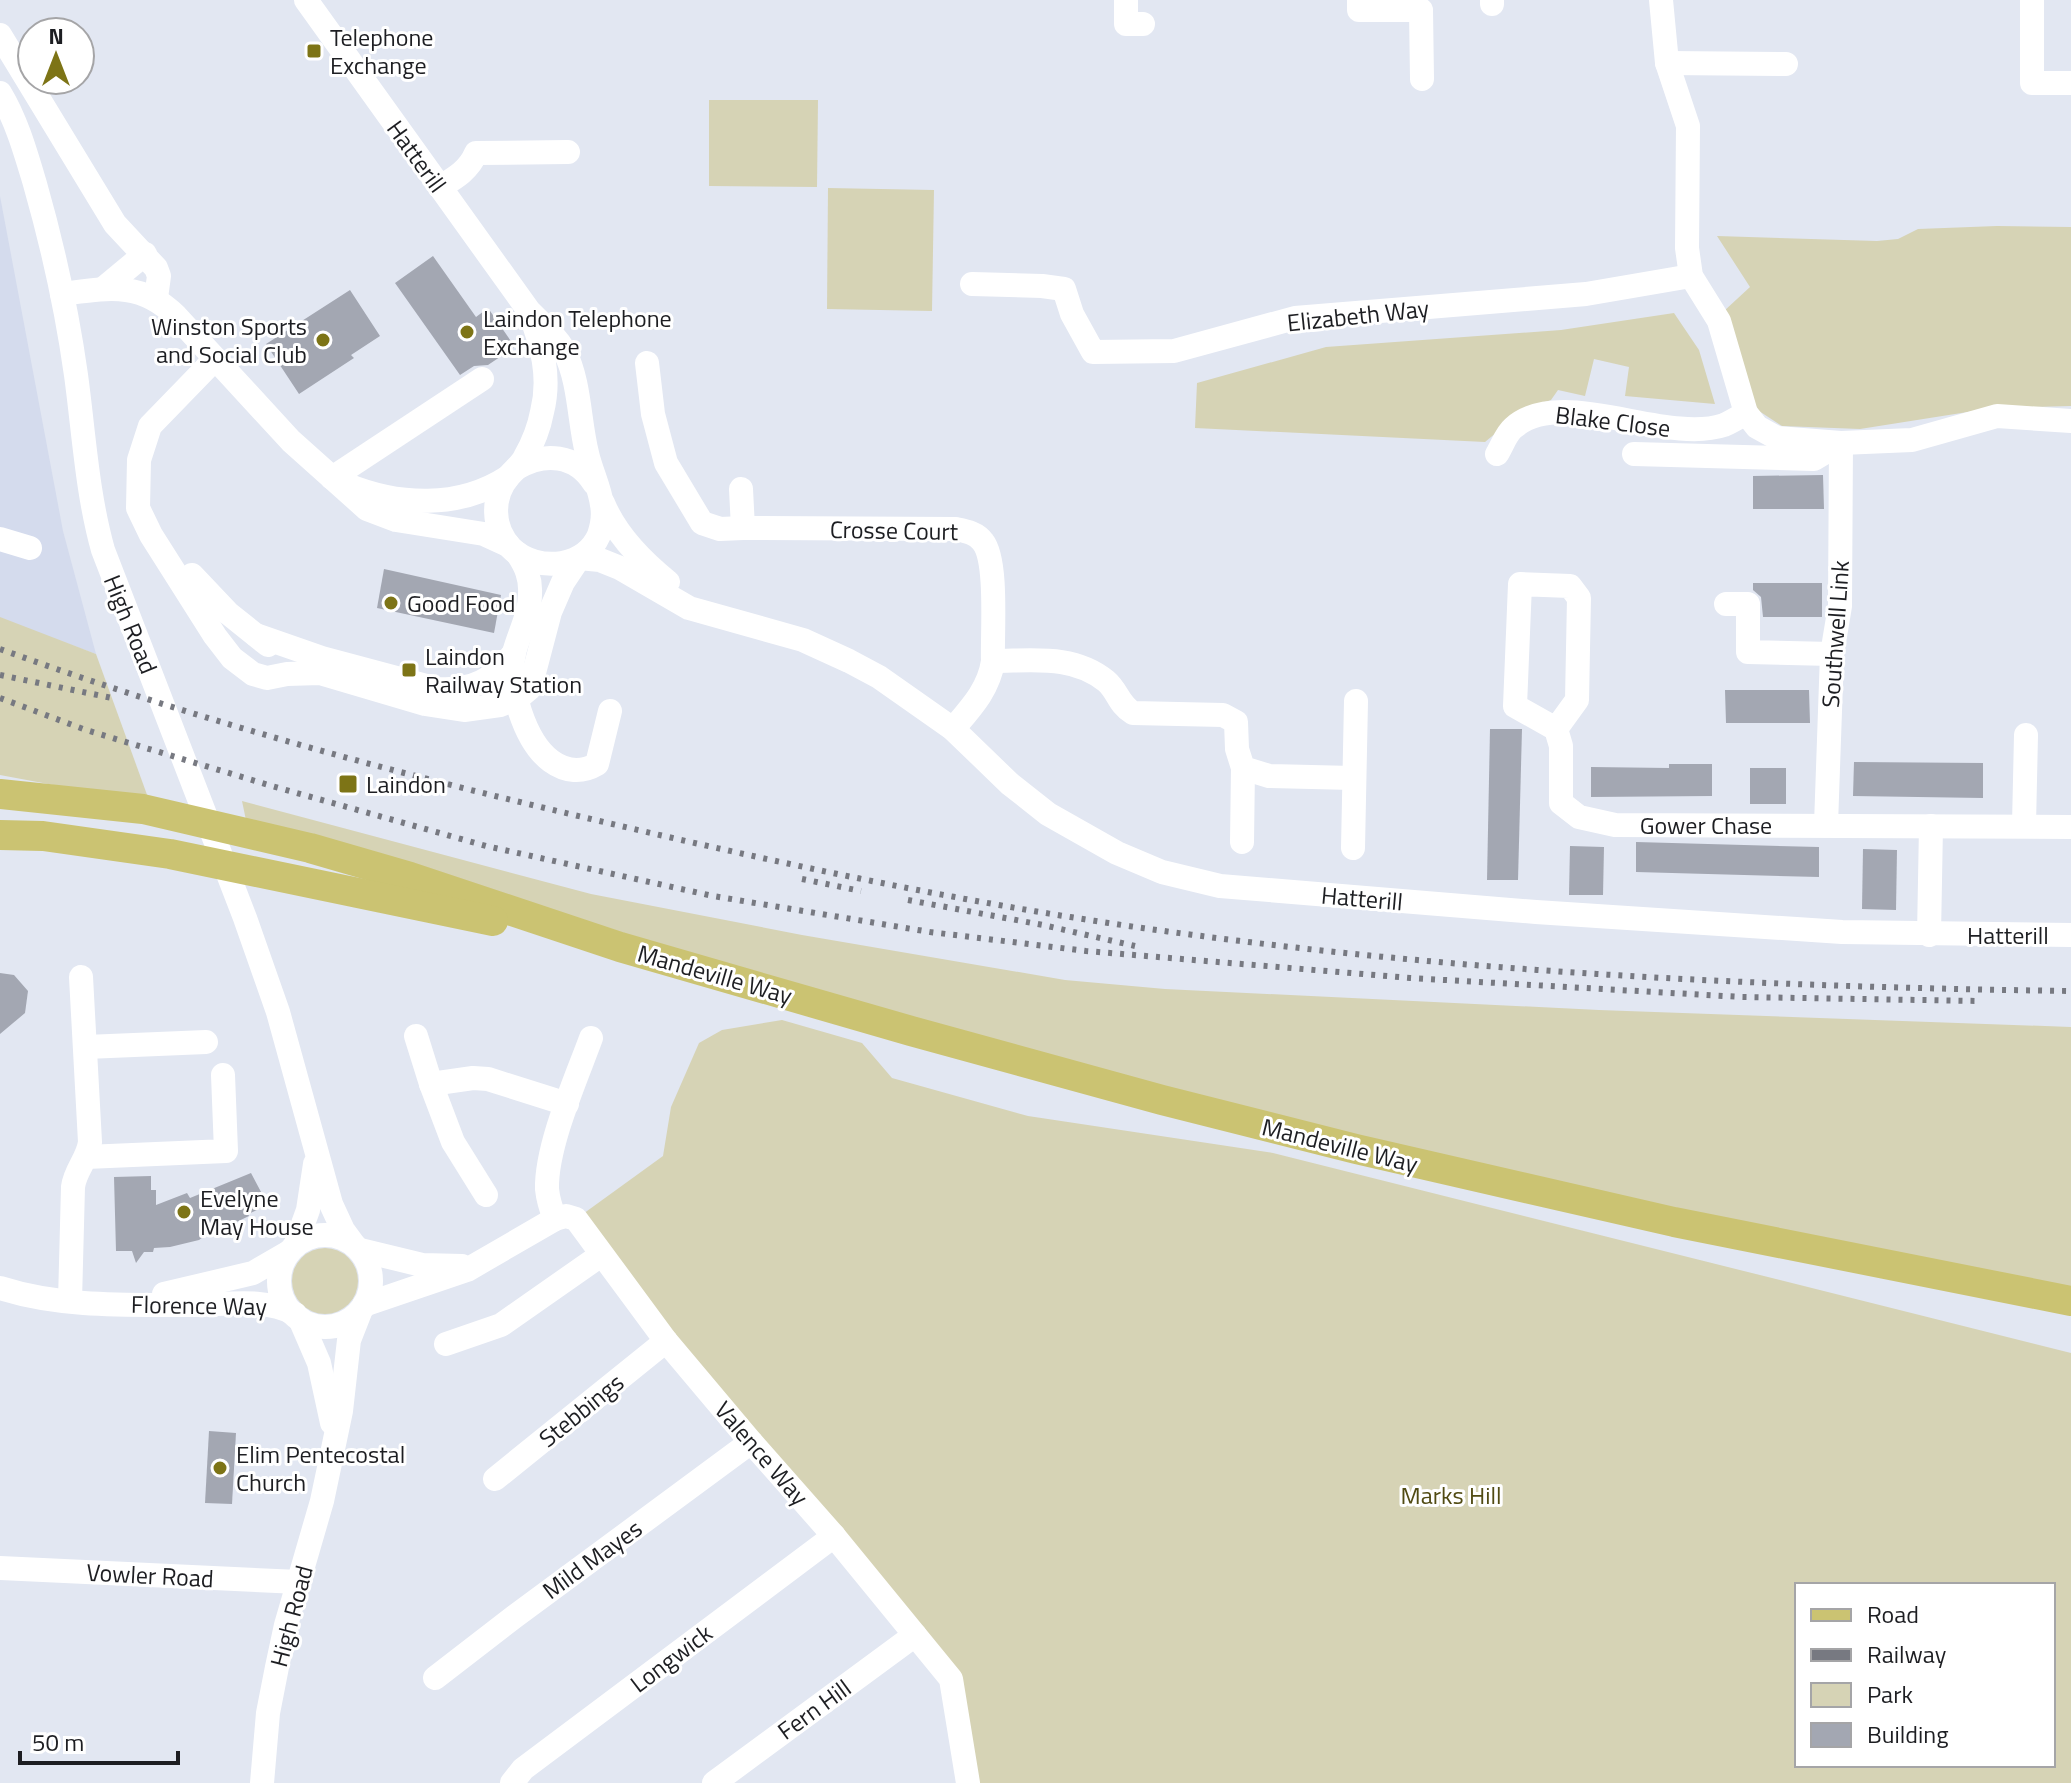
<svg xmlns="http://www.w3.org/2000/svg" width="2071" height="1783" font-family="'Titillium Web',sans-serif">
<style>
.built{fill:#d4dbed}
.green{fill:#d6d3b5;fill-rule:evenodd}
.building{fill:#a3a7b2}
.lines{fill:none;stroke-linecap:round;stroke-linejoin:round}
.minor{stroke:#fff;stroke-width:24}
.major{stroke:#cbc372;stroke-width:30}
.rail{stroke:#777981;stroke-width:6;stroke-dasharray:4 8;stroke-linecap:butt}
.poi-dot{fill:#7d7416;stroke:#fff;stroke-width:3}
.labels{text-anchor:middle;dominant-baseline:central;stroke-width:6;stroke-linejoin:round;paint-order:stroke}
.poi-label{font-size:24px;fill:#1d1e22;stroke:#fff;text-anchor:start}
.street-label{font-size:24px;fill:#1d1e22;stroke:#fff}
.park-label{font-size:24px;fill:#514b13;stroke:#fff}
</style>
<rect width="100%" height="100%" fill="#e2e7f2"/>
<polygon class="built" points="0,196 63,531 96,654 0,619"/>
<g class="green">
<polygon points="709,100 818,100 817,187 709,186"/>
<polygon points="828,188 934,190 932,311 827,309"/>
<polygon points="1997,226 2071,227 2071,406 1993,408 1860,429 1782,426 1756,409 1724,311 1750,287 1717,236 1877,241 1898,239 1918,229"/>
<polygon points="1674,313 1699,350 1715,404 1625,396 1629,367 1594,359 1585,396 1558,390 1551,400 1526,408 1485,442 1195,428 1197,383 1326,347 1561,330"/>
<polygon points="0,617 96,654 150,803 0,775"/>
<polygon points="242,801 591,894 802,935 1065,980 1165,989 1599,1010 2071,1027 2071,1297 1451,1172 247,825"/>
<path d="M782,1020L862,1043L892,1078L1028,1116L1273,1153L2071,1353V1783H968L951,1679L576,1219L663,1156L671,1107L699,1043L722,1030ZM1797,1585H2053V1765H1797Z"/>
<circle cx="325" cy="1281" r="33"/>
</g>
<g class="building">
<polygon points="433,256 476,317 488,308 515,347 488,365 474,366 460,375 395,283"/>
<polygon points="350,290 380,336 351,355 354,358 299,394 266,344"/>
<polygon points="1823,475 1824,509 1753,509 1753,476"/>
<polygon points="384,569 501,595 494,633 377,608"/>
<polygon points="1753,583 1822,583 1822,617 1763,617 1761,597 1753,590"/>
<polygon points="1725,690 1809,690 1810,723 1726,723"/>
<polygon points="1490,729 1522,729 1518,880 1487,880"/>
<polygon points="1854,762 1983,763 1983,798 1853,796"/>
<polygon points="1669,764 1712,764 1712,796 1591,797 1591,767 1669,768"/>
<rect x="1750" y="768" width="36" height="36"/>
<polygon points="1636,842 1819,847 1819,877 1636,872"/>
<polygon points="1570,846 1604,847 1603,895 1569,895"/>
<polygon points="1863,849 1897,850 1896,910 1862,909"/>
<polygon points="0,973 14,975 28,991 25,1013 0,1034"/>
<polygon points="251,1173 268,1205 248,1214 249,1216 226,1227 224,1222 199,1240 170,1247 154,1248 153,1252 144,1252 136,1263 132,1251 116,1251 114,1177 151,1176 151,1190 156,1190 156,1205 187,1193 190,1198"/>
<polygon points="209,1431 236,1433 232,1504 205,1503"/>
</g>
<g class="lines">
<g class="minor">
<path d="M306,0L529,311C542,344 551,377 542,412C539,428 533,443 525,457C521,465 515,469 509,476C491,497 492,528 511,548C524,561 544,566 562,563C578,560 592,551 599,535C602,526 604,515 602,505C600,488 591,471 587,453C579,421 580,383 565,352C556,336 542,324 529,311"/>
<polyline points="1126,0 1126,24 1143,24"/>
<polyline points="1359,0 1359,10 1421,10 1422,79"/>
<polyline points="1661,0 1667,63 1688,126 1687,248 1691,276 1719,321 1746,413 1757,427 1777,438 1841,443 1912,440 1997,416 2071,421"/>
<polyline points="2032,0 2032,83 2071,83"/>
<polyline points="1492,4 1492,0"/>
<polyline points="0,35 115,224 156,268 159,276 156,298"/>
<polyline points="1667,63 1786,64"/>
<path d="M0,93C17,121 26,154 35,184C53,247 67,311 76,375C84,434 87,493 103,550L245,918L278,1012L331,1204L343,1230L354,1245"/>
<path d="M440,187C455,178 469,170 476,153L568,152"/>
<polyline points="972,284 1042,286 1064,289 1072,314 1093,352 1174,351 1295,318 1586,294 1691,276"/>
<polyline points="104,288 145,254"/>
<path d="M62,294C108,288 141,281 176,316L291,441L367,509L396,520L484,534L508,545"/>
<polyline points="215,359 150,426 139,460 138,508 151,535 215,636 232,658 253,674 267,678 287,674 320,673 425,704 464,710 500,705 518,698 530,688 550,612 563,582 579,558"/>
<polyline points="647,363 653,414 666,463 702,523 720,529 743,528"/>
<path d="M1497,454C1502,446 1506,434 1513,428C1561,385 1665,445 1724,425C1731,422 1739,417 1746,413"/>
<polyline points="1634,454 1814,459 1841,443"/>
<path d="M517,468C544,452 576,454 594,483"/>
<polyline points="332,478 482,379"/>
<path d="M345,484C398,506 459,509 508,477"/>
<path d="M741,489L743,528L956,529C966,531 977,533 983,542C998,561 992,634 993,661C989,689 971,708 953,729"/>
<path d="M603,503C616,535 642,561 668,582"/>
<polyline points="0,539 30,548"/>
<path d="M517,553C526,566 531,578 530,594C530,615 519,633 514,653C507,685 525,742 551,761C566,772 582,773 597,764L610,711"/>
<polyline points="579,558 600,560 620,568 689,608 803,640 849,661 879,677 953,729 1010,784 1048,814 1117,853 1162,872 1220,886 1536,912 1842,932 2071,935"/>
<polyline points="192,575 228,613 268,645"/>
<polyline points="1726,604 1748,604 1748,652 1832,654"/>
<path d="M256,635L322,658L438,689C472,691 494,680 514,653"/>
<path d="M993,661C1032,661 1073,654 1106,681C1118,691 1118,704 1133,713L1223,715L1236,722L1237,749L1243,768L1269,776L1353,778"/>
<polyline points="1556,729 1577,700 1579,598 1570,586 1520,584 1515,706 1556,729 1561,746 1561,803 1579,817 1615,825 2071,827"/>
<polyline points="1826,825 1832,654 1840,606 1841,443"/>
<polyline points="2024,825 2026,735"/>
<polyline points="1242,842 1243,768"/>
<polyline points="1353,848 1356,701"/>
<polyline points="1929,935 1931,826"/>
<polyline points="416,1036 431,1084 453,1142 486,1195"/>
<polyline points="86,1047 206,1042"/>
<polyline points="431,1084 473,1078 488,1079 567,1104"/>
<polyline points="86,1157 226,1151 223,1075"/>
<path d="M555,1219C551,1209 548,1199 547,1189C546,1146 576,1079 591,1038"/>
<circle cx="325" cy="1281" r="46"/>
<polyline points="295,1246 308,1210 315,1164"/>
<polyline points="360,1250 422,1265 462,1266"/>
<path d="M0,1288C59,1307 124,1305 185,1305C220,1306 263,1296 295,1314"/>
<polyline points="164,1294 253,1273 289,1252"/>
<path d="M70,1301L73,1187C75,1170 88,1159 90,1142L81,977"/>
<polyline points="364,1305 467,1270 555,1219 566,1216 576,1219 666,1341 751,1442 834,1536 951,1679 968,1783"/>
<polyline points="300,1319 319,1363 332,1423"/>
<polyline points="446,1344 501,1325 601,1255"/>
<polyline points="495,1479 666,1341"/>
<polyline points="0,1568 299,1582"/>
<polyline points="435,1678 514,1617 751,1442"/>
<polyline points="262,1783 268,1713 277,1667 286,1625 322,1501 341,1411 349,1340 360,1312"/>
<polyline points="512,1783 523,1769 834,1536"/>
<polyline points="714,1783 915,1635"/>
</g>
<g class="major">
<polyline points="0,794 143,809 310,848 410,877 620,947 911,1031 1162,1100 1356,1149 1674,1222 2071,1301"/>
<polyline points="0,835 43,836 170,854 493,921"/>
</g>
<g class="rail">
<path d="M0,649C179,714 364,765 549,809C762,860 977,907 1194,935C1485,974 1778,987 2071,991"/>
<polyline points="0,675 112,698"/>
<polyline points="0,698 86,730 272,786 486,846 713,896 930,932 1086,951 1410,978 1742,997 1979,1001"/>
<polyline points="802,879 861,891"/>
<polyline points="908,900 1043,925 1135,946"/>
</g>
</g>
<g class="poi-dot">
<rect x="306" y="43" width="16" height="16" rx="4"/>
<circle cx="467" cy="332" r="8"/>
<circle cx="323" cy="340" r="8"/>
<circle cx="391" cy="603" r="8"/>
<rect x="401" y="662" width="16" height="16" rx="4"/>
<rect x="338" y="774" width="20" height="20" rx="4"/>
<circle cx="184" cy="1212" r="8"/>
<circle cx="220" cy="1468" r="8"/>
</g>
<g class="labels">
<g class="poi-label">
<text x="330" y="37">Telephone<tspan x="330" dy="28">Exchange</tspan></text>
<text x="483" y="318">Laindon Telephone<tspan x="483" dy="28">Exchange</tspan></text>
<text x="307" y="326" text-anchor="end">Winston Sports<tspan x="307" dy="28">and Social Club</tspan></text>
<text x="407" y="603">Good Food</text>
<text x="425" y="656">Laindon<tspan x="425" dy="28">Railway Station</tspan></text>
<text x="366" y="784">Laindon</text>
<text x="200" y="1198">Evelyne<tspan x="200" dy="28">May House</tspan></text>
<text x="236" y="1454">Elim Pentecostal<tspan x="236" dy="28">Church</tspan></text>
</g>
<g class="street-label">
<text transform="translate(417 156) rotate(54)">Hatterill</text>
<text transform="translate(1358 315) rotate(-6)">Elizabeth Way</text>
<text transform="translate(1613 421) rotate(7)">Blake Close</text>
<text transform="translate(894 530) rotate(1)">Crosse Court</text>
<text transform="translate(131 624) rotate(68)">High Road</text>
<text transform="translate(1835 634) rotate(-86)">Southwell Link</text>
<text x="1706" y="825">Gower Chase</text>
<text transform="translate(1362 898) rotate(5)">Hatterill</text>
<text x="2008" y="935">Hatterill</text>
<text transform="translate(715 974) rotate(16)">Mandeville Way</text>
<text transform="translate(1340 1145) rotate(14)">Mandeville Way</text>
<text transform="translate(199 1305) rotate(1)">Florence Way</text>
<text transform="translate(581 1410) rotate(-39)">Stebbings</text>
<text transform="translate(762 1453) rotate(49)">Valence Way</text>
<text transform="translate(592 1559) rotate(-36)">Mild Mayes</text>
<text transform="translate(150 1575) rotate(3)">Vowler Road</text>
<text transform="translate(291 1616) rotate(-75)">High Road</text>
<text transform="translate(671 1658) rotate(-37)">Longwick</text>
<text transform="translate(814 1709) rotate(-36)">Fern Hill</text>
</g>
<g class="park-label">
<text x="1451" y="1495">Marks Hill</text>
</g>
</g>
<rect x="1795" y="1583" width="260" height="184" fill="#ffffff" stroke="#a5a5a7" stroke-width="2"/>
<rect x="1811" y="1609" width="40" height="12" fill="#cbc372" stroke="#a5a5a7" stroke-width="2"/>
<text x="1867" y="1623" font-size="24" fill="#1d1e22">Road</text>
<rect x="1811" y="1649" width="40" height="12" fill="#777981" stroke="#a5a5a7" stroke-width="2"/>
<text x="1867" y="1663" font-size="24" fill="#1d1e22">Railway</text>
<rect x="1811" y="1683" width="40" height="24" fill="#d6d3b5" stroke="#a5a5a7" stroke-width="2"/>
<text x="1867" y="1703" font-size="24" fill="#1d1e22">Park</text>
<rect x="1811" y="1723" width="40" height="24" fill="#a3a7b2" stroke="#a5a5a7" stroke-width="2"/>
<text x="1867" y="1743" font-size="24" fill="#1d1e22">Building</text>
<g transform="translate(56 56)"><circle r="38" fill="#ffffff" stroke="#a5a5a7" stroke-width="2"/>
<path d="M0-6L14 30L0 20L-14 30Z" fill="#7d7416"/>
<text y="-12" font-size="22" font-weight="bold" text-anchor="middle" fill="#1d1e22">N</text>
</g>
<path d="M20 1751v12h158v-12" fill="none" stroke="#1d1e22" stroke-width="4"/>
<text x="32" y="1751" font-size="24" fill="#1d1e22" stroke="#ffffff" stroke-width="6" paint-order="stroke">50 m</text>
</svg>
